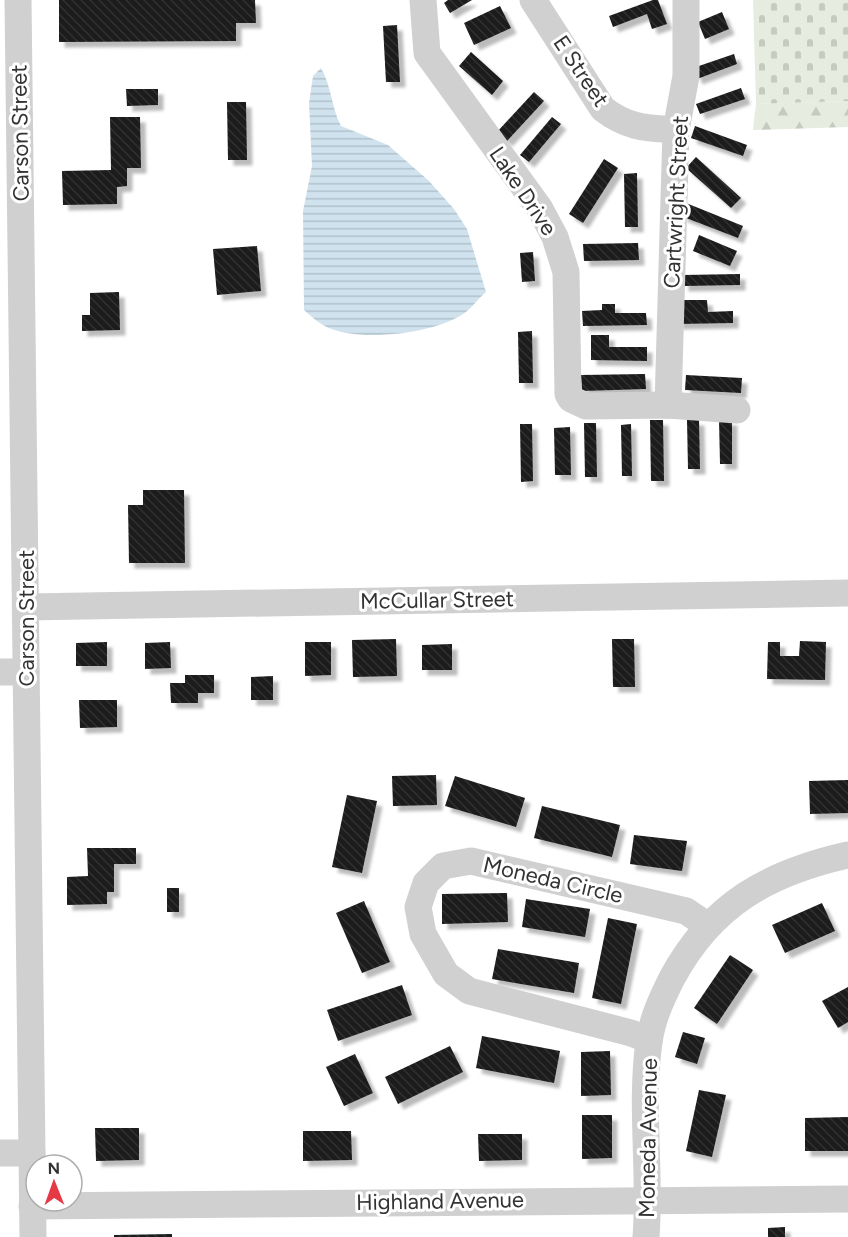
<svg xmlns="http://www.w3.org/2000/svg" width="848" height="1237" font-family="Figtree,sans-serif">
<style>
.forest{fill:url(#forest-firs)}
.cemetery{fill:url(#cemetery-stones)}
.water{fill:url(#water-rules)}
.building{fill:url(#building-back-hatch);filter:url(#shadow)}
.lines{fill:none;stroke-linecap:round;stroke-linejoin:round}
.minor{stroke:#d0d0d0;stroke-width:27}
.labels{text-anchor:middle;dominant-baseline:central;stroke-width:6;stroke-linejoin:round;paint-order:stroke}
.street-label{font-size:22px;fill:#333;stroke:#fff}
</style>
<defs>
<pattern id="forest-firs" width="22" height="20" patternUnits="userSpaceOnUse" patternTransform="scale(1.5)"><rect width="22" height="20" fill="#e6ecdf"/><path d="M5 1l3.5 6h-7zM16 11l3.5 6h-7z" fill="#c6cbc0"/></pattern>
<pattern id="cemetery-stones" width="16" height="16" patternUnits="userSpaceOnUse" patternTransform="scale(1.5)"><rect width="16" height="16" fill="#e6ecdf"/><path d="M2 7V4a2 2 0 0 1 4 0v3zM10 15v-3a2 2 0 0 1 4 0v3z" fill="#c6cbc0"/></pattern>
<pattern id="water-rules" width="6" height="5" patternUnits="userSpaceOnUse" patternTransform="scale(1.5)"><rect width="6" height="5" fill="#cfe2ee"/><path d="M0 2.5h6" fill="none" stroke="#b2c2cd"/></pattern>
<pattern id="building-back-hatch" width="6" height="6" patternUnits="userSpaceOnUse" patternTransform="scale(1.5)"><rect width="6" height="6" fill="#1a1a1a"/><path d="M-1 5l2 2M0 0l6 6M5-1l2 2" fill="none" stroke="#333"/></pattern>
<filter id="shadow"><feDropShadow dx="5.5" dy="5.5" stdDeviation="1.5" flood-color="#0004"/></filter>
</defs>
<rect width="100%" height="100%" fill="#fff"/>
<polygon class="forest" points="848,101 848,127 753,130 756,104"/>
<polygon class="cemetery" points="753,0 848,0 848,101 756,104"/>
<path class="water" d="M321,68C332,87 331,107 341,126L388,145L429,181L454,209L467,229L486,292C479,298 473,306 466,312C437,334 355,344 323,325C316,321 310,315 304,310L303,211L312,166L309,103L313,76Z"/>
<g class="building">
<polygon points="59,0 255,0 256,23 236,23 236,41 59,42"/>
<polygon points="448,0 472,0 450,13 444,3"/>
<polygon points="653,0 658,0 667,24 652,29 647,14 613,27 609,16"/>
<polygon points="500,6 511,28 474,45 464,23"/>
<polygon points="722,12 729,29 705,39 698,22"/>
<polygon points="397,25 400,82 386,82 383,26"/>
<polygon points="471,52 503,81 492,95 459,66"/>
<polygon points="734,54 737,64 697,79 693,68"/>
<polygon points="741,88 745,99 700,114 696,104"/>
<polygon points="126,89 158,89 158,105 127,106"/>
<polygon points="534,92 544,101 507,141 497,132"/>
<polygon points="227,102 246,102 247,160 228,160"/>
<polygon points="110,117 140,117 141,168 127,168 127,186 117,187 117,204 63,205 62,171 111,170"/>
<polygon points="552,117 561,124 529,162 520,155"/>
<polygon points="695,126 747,145 743,156 691,138"/>
<polygon points="696,157 741,198 731,208 686,168"/>
<polygon points="604,159 618,168 583,223 569,214"/>
<polygon points="637,173 638,227 625,227 624,174"/>
<polygon points="686,203 743,226 738,238 681,216"/>
<polygon points="699,235 737,251 730,266 693,251"/>
<polygon points="638,243 639,260 584,261 583,244"/>
<polygon points="257,246 261,291 217,295 213,249"/>
<polygon points="533,252 535,281 522,282 520,253"/>
<polygon points="740,274 740,285 683,286 683,275"/>
<polygon points="119,292 120,330 82,331 82,315 90,315 90,293"/>
<polygon points="677,300 707,300 708,312 733,311 733,323 677,324"/>
<polygon points="602,304 615,304 615,313 646,313 647,325 583,326 582,311 602,310"/>
<polygon points="532,331 533,383 519,383 518,332"/>
<polygon points="591,335 609,335 609,347 647,347 647,361 591,360"/>
<polygon points="645,374 646,389 582,391 581,375"/>
<polygon points="686,375 742,378 741,393 685,390"/>
<polygon points="650,420 663,420 664,481 651,481"/>
<polygon points="687,420 699,420 700,469 688,469"/>
<polygon points="719,420 732,420 732,464 720,464"/>
<polygon points="584,423 596,423 597,477 585,477"/>
<polygon points="520,424 532,424 533,481 521,482"/>
<polygon points="631,424 632,476 622,476 621,425"/>
<polygon points="570,427 571,475 555,475 554,428"/>
<polygon points="143,490 184,490 185,563 129,563 128,505 143,505"/>
<polygon points="396,639 397,676 353,677 352,640"/>
<polygon points="612,639 634,639 635,687 613,687"/>
<polygon points="800,641 826,642 825,680 767,679 768,642 780,642 780,656 799,656"/>
<polygon points="107,642 107,666 76,666 76,643"/>
<polygon points="170,642 171,668 145,669 145,643"/>
<polygon points="305,642 331,642 331,675 305,676"/>
<polygon points="452,644 452,670 422,670 422,645"/>
<polygon points="185,675 214,675 214,693 198,693 198,703 171,703 170,683 185,683"/>
<polygon points="273,676 273,700 251,700 251,677"/>
<polygon points="79,700 117,700 117,727 80,728"/>
<polygon points="436,775 437,805 393,806 392,776"/>
<polygon points="455,776 525,798 516,827 445,806"/>
<polygon points="848,780 848,813 810,814 809,781"/>
<polygon points="347,795 377,801 362,873 332,867"/>
<polygon points="542,806 620,825 612,857 534,838"/>
<polygon points="634,835 687,841 682,871 630,864"/>
<polygon points="87,848 136,848 136,864 114,864 114,892 107,892 107,904 67,905 67,877 88,876"/>
<rect x="167" y="888" width="12" height="24"/>
<polygon points="507,893 508,922 442,924 442,894"/>
<polygon points="526,899 590,909 585,937 522,927"/>
<polygon points="364,901 390,962 362,973 336,913"/>
<polygon points="822,903 835,931 785,953 772,925"/>
<polygon points="608,918 637,924 621,1004 592,998"/>
<polygon points="498,949 579,963 574,993 492,979"/>
<polygon points="730,955 753,970 717,1024 694,1008"/>
<polygon points="402,985 412,1015 338,1041 327,1010"/>
<polygon points="848,987 848,1022 838,1028 822,1001"/>
<polygon points="683,1032 705,1038 697,1064 675,1057"/>
<polygon points="482,1036 560,1051 554,1083 476,1068"/>
<polygon points="450,1046 463,1072 398,1104 385,1077"/>
<polygon points="610,1051 611,1095 581,1096 581,1052"/>
<polygon points="355,1054 373,1093 344,1106 326,1067"/>
<polygon points="699,1090 726,1095 712,1157 686,1151"/>
<polygon points="582,1115 612,1115 612,1158 582,1159"/>
<polygon points="848,1117 848,1151 805,1151 805,1118"/>
<polygon points="95,1128 139,1128 139,1160 96,1161"/>
<polygon points="303,1131 351,1131 352,1160 303,1161"/>
<polygon points="478,1134 522,1134 522,1160 479,1161"/>
<polygon points="785,1227 785,1237 768,1237 768,1228"/>
<polygon points="172,1234 172,1237 114,1237 114,1235"/>
</g>
<g class="lines">
<g class="minor">
<polyline points="18,0 33,1237"/>
<polyline points="423,0 427,53 540,209 555,237 566,272 568,394 571,399 586,406 668,405 737,410"/>
<path d="M533,0L603,109C628,128 646,128 676,130"/>
<polyline points="668,405 676,130 686,76 686,0"/>
<polyline points="27,607 848,593"/>
<polyline points="0,672 26,672"/>
<polyline points="649,1040 631,1033 469,991 446,974 423,934 418,907 426,883 443,866 471,861 686,911 708,926"/>
<polyline points="0,1153 32,1153"/>
<polyline points="32,1206 848,1199"/>
<path d="M646,1237C651,1172 640,1106 649,1042C652,1019 662,998 672,978C712,904 768,873 848,855"/>
</g>
</g>
<g class="labels">
<g class="street-label">
<text transform="translate(581 71) rotate(56)">E Street</text>
<text transform="translate(20 133) rotate(-91)">Carson Street</text>
<text transform="translate(523 191) rotate(56)">Lake Drive</text>
<text transform="translate(676 202) rotate(-87)">Cartwright Street</text>
<text transform="translate(437 600) rotate(-1)">McCullar Street</text>
<text transform="translate(26 618) rotate(-90)">Carson Street</text>
<text transform="translate(553 880) rotate(13)">Moneda Circle</text>
<text transform="translate(648 1138) rotate(-89)">Moneda Avenue</text>
<text transform="translate(440 1201) rotate(-1)">Highland Avenue</text>
</g>
</g>
<g transform="translate(54 1183) rotate(359)"><circle r="28" fill="#ffffff" stroke="#adadad" stroke-width="1.5"/>
<path d="M0-4.5L10 22L0 15L-10 22Z" fill="#e63946"/>
<text y="-9" font-size="16" font-weight="bold" text-anchor="middle" fill="#333333">N</text>
</g>
</svg>
